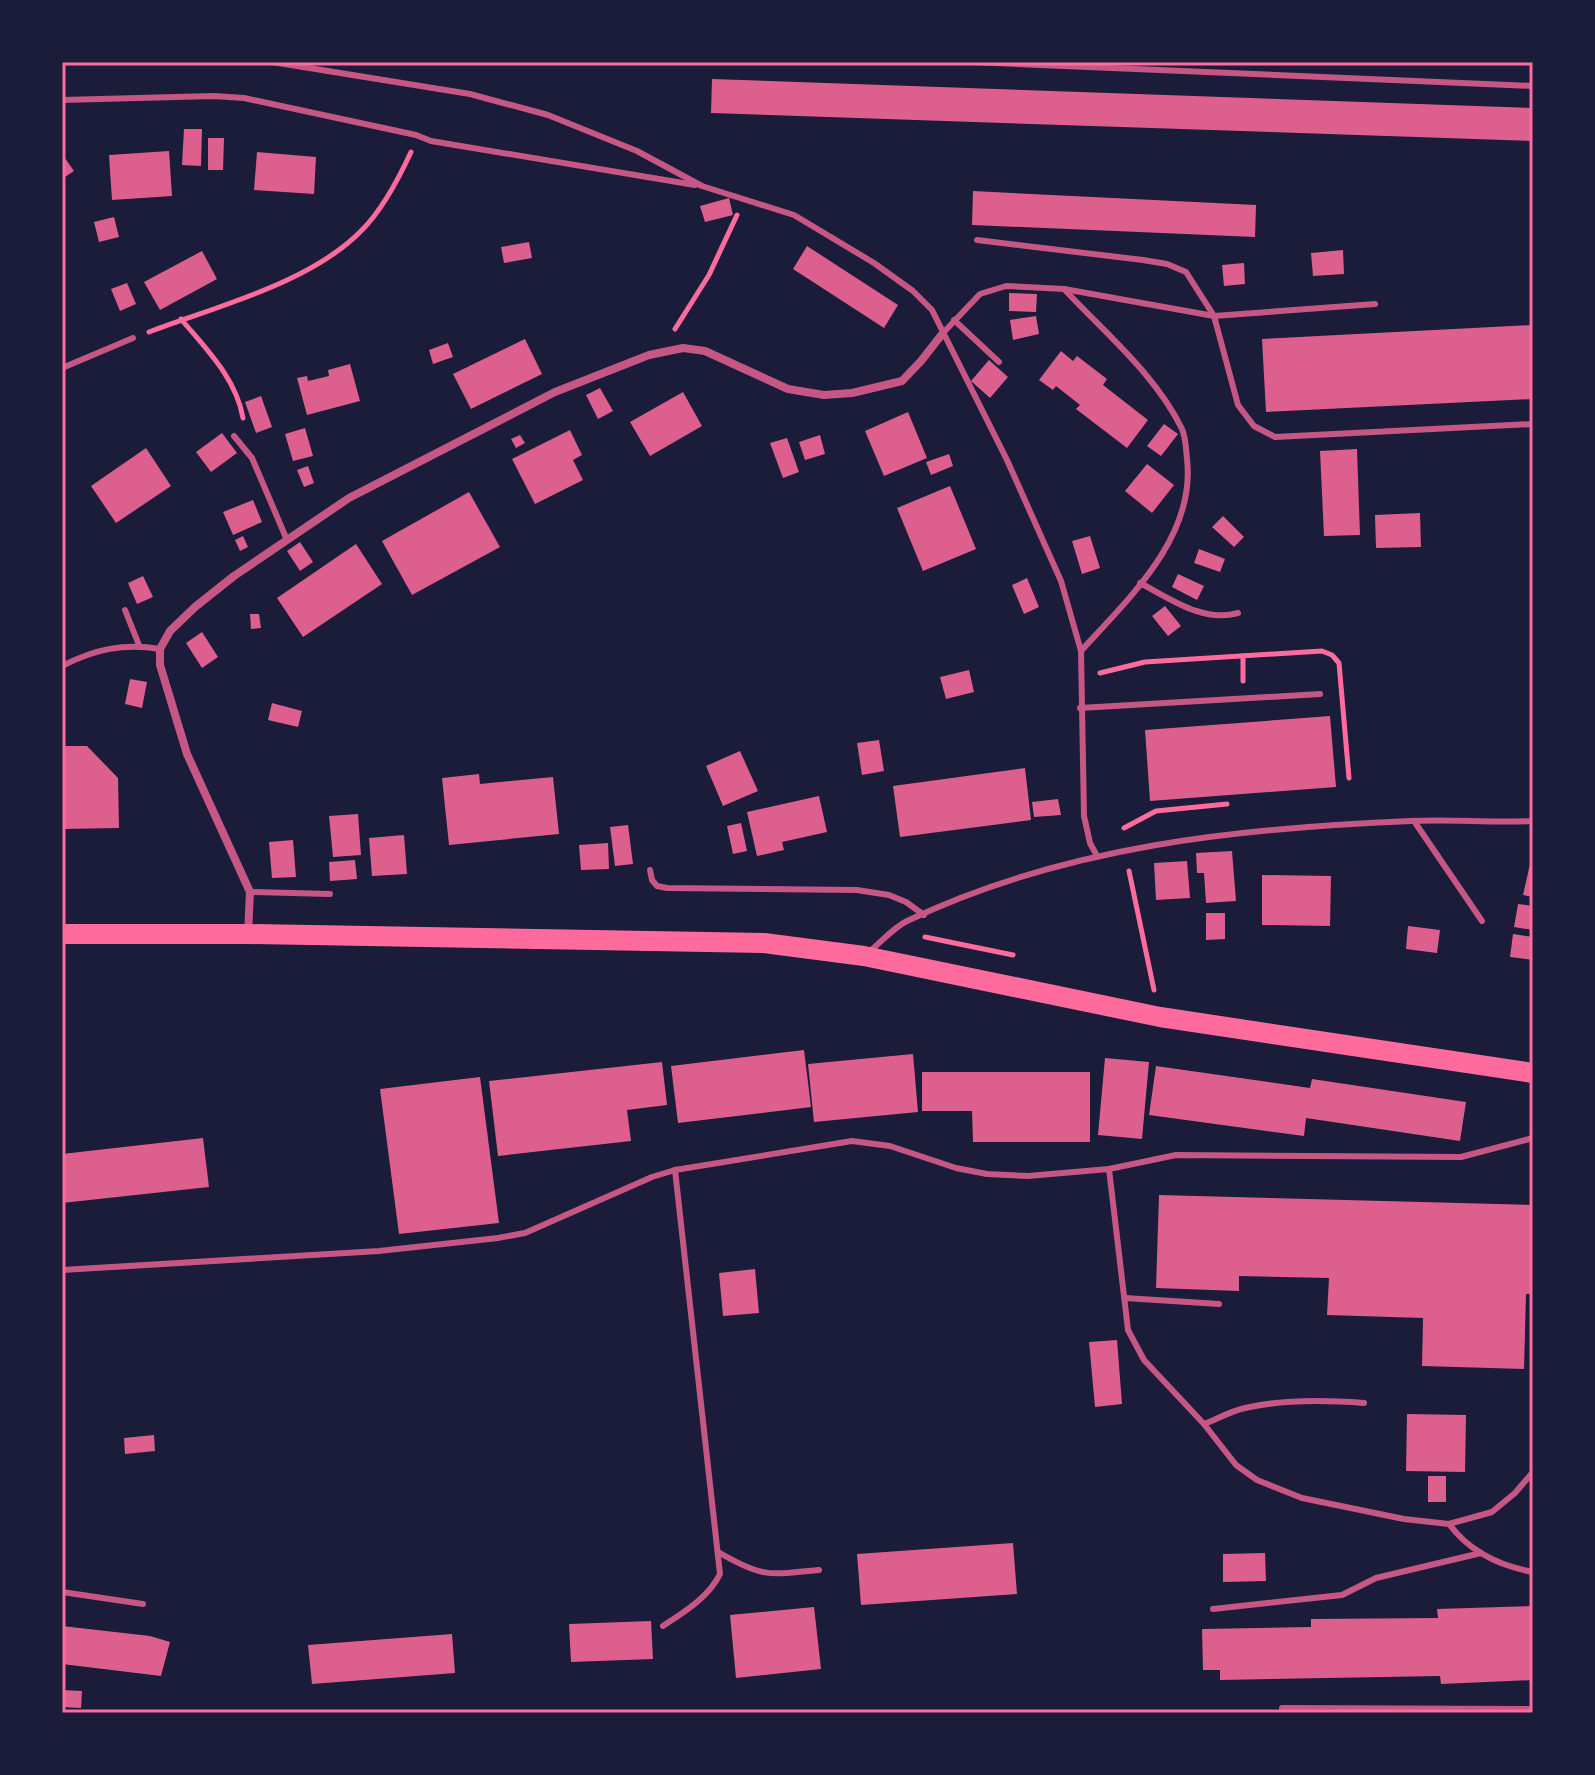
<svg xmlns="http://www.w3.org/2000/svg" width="1595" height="1775" font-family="Georgia,serif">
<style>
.building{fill:#dd5f8e}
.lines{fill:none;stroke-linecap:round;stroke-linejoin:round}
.path{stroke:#ff6b9d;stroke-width:5}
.service{stroke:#c65784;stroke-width:6}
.minor{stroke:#c65784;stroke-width:8}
.primary{stroke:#ff6b9d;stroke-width:20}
.neatline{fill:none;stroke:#ff6b9d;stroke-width:3}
</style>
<rect width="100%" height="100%" fill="#1b1b3a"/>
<g class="building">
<polygon points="712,79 1533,108 1533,141 711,113"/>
<polygon points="184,129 202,129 201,166 182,165"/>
<polygon points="208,138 224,138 223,170 208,170"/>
<polygon points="169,151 172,196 112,200 109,155"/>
<polygon points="257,152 316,157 314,194 254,190"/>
<polygon points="62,154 74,171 62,179"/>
<polygon points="973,191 1256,205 1255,237 972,225"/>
<polygon points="729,198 733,215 705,222 700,206"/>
<polygon points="114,217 119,237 99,242 94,222"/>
<polygon points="529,242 532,258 504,263 501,247"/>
<polygon points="807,246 898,305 884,328 793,269"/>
<polygon points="1343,250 1344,274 1313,276 1311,253"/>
<polygon points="202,251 217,279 160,310 144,282"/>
<polygon points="1244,263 1245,284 1224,286 1222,265"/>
<polygon points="127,283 136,304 120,311 111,289"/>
<polygon points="1009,293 1037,294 1036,312 1009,311"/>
<polygon points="1036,316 1039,334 1013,340 1010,320"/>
<polygon points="1533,325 1533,399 1266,412 1262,339"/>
<polygon points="525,339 542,374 471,409 453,374"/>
<polygon points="448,343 453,357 433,364 429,350"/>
<polygon points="1061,351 1073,361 1077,356 1107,379 1103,385 1148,420 1127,448 1076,409 1080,405 1056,386 1053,390 1039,380"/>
<polygon points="989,360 1008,377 990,398 971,381"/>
<polygon points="350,364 360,401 307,415 297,378 307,376 308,381 329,376 328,370"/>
<polygon points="600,388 613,411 598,419 586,395"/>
<polygon points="683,392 702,426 650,456 630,422"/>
<polygon points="261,396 272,427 256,433 245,402"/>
<polygon points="908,412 927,458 884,476 865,431"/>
<polygon points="1164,424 1178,434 1161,456 1147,446"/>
<polygon points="305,428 313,456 293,461 285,434"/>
<polygon points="570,430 582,455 573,460 583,480 535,504 512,459"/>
<polygon points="222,433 237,453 211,472 196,452"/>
<polygon points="520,435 525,443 516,448 511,439"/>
<polygon points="820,435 825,454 805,460 799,442"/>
<polygon points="787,438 799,472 783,478 770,443"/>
<polygon points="146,448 171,486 116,523 91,486"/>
<polygon points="1357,449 1360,535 1324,536 1320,451"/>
<polygon points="949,454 953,466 931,475 926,462"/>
<polygon points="1147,464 1174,485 1152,513 1125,491"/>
<polygon points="308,466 314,483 304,487 297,470"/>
<polygon points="950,486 976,549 923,571 897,508"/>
<polygon points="469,492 500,547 412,595 382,541"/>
<polygon points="253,500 262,522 233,535 223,512"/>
<polygon points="1420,513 1421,547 1376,548 1375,515"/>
<polygon points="1223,516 1244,537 1234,547 1212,527"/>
<polygon points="243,536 248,547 240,551 235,540"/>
<polygon points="1090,536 1100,568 1082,574 1072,541"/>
<polygon points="300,542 313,562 300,571 287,551"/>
<polygon points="356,544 382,584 303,637 277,598"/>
<polygon points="1199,549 1225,559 1220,572 1194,563"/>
<polygon points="1178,574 1204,586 1197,600 1172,587"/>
<polygon points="143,576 153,597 137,604 128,583"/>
<polygon points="1027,578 1039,607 1024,614 1012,585"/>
<polygon points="1165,606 1181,626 1168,636 1152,616"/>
<polygon points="250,614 259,614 261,628 251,629"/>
<polygon points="202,632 218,657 202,668 186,643"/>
<polygon points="969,670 974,692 946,699 940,677"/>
<polygon points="130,679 147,682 142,708 125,704"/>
<polygon points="272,703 302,711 298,727 268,720"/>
<polygon points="1330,716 1336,787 1150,801 1145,730"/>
<polygon points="879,740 884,771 862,775 857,743"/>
<polygon points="62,746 87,746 118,778 119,828 62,829"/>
<polygon points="740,751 758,791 723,806 706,766"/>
<polygon points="1025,768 1031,820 900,837 893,786"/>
<polygon points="479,774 480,784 553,777 559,834 449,845 442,778"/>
<polygon points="819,796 827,832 782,842 784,850 757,856 747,812"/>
<polygon points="1058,799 1061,815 1034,817 1032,802"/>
<polygon points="358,814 361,855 333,857 329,816"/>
<polygon points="741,823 747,851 733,854 727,826"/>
<polygon points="628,825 633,864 615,866 610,827"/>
<polygon points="404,835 407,874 372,876 369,838"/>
<polygon points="293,840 296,877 272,878 269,842"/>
<polygon points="608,843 609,869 581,870 579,845"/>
<polygon points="1232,851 1236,901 1206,903 1204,873 1197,873 1196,853"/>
<polygon points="355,860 357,879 330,881 329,862"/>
<polygon points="1187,861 1190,898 1156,900 1154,863"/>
<polygon points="1530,864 1533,865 1533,897 1523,895"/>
<polygon points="1262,875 1331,876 1330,926 1262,925"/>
<polygon points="1518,904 1533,906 1533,930 1514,927"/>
<polygon points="1206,913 1225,913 1225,939 1206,940"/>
<polygon points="1408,926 1440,930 1437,953 1406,949"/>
<polygon points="1513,934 1533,937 1533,960 1510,957"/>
<polygon points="804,1050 811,1107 678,1123 671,1066"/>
<polygon points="913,1054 918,1112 814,1122 808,1064"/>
<polygon points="1105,1058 1149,1062 1142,1139 1098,1135"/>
<polygon points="662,1062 667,1105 627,1110 631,1141 498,1156 489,1081"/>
<polygon points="1156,1066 1310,1088 1312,1079 1466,1102 1460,1141 1306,1118 1304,1136 1149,1115"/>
<polygon points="922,1072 1090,1072 1090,1142 973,1142 972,1111 922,1111"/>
<polygon points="480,1077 499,1223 399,1234 380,1089"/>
<polygon points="203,1138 209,1187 62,1203 62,1154"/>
<polygon points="1159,1195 1533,1205 1533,1294 1526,1294 1524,1369 1422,1366 1423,1318 1327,1315 1329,1278 1239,1276 1239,1291 1156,1288"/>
<polygon points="755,1269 759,1313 723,1316 719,1273"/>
<polygon points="1117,1340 1122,1404 1095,1407 1089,1342"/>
<polygon points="1407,1414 1466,1415 1465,1472 1406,1471"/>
<polygon points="154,1435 155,1451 125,1454 124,1438"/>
<rect x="1428" y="1476" width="18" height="26"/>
<polygon points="1013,1543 1017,1594 861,1605 857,1554"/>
<polygon points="1265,1553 1266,1581 1223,1582 1223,1554"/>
<polygon points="1533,1606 1533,1680 1441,1684 1440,1676 1220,1680 1220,1670 1203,1670 1202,1629 1311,1627 1311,1619 1438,1618 1437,1609"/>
<polygon points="814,1607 821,1669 736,1678 730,1615"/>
<polygon points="651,1621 653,1659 571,1662 569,1624"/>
<polygon points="62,1626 150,1636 170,1642 161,1676 62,1664"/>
<polygon points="452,1634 455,1673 312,1684 308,1645"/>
<polygon points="62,1690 82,1691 81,1708 62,1707"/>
</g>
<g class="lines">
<g class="path">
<path d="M181,319C206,349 236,378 243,418"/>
<polyline points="675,329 709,275 737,215"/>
<path d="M149,332C217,306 311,283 362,230C382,210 399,178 411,152"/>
<polyline points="1243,656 1243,681"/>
<polyline points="1100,673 1145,662 1322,651 1332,655 1339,663 1349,778"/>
<polyline points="1124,828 1156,811 1227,804"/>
<polyline points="1129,871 1154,990"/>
<polyline points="925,937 1013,955"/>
</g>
<g class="service">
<polyline points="272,62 470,94 548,115 637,151 702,186 794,215 874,263 913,291 932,310 1007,460 1061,581 1081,651 1084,816 1090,843 1097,856"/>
<polyline points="972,62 1533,86"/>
<polyline points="62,100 214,96 244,98 416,135 431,141 695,185"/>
<polyline points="977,240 1143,260 1167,264 1186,272 1214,316 1238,405 1254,426 1275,437 1533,424"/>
<path d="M1064,289C1105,333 1156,375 1182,429C1186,438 1186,450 1187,459C1196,537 1129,598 1081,651"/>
<polyline points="954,320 999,362"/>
<polyline points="943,333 980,294 1006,286 1064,289 1214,316 1375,304"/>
<polyline points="62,368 133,338"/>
<polyline points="234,436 252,458 287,540"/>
<path d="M1140,583C1171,599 1203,623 1238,613"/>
<polyline points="125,610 139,645"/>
<path d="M62,666C95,649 124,643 160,649"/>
<polyline points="1080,708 1320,694"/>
<polyline points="1414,821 1482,921"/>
<polyline points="650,870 652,880 657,886 667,888 857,890 889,895 906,902 924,915"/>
<polyline points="250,892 330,894"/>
<path d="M869,952C881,942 893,928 907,921C1064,846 1239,828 1411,821C1452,819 1492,823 1533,821"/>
<polyline points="1109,1169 1128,1330 1144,1360 1204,1424 1236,1465 1257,1480 1302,1498 1404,1519 1449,1524 1492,1512 1515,1493 1533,1472"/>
<polyline points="62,1270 379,1251 498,1238 525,1233 652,1177 675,1170 852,1141 890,1146 956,1168 987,1174 1028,1176 1109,1169 1176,1155 1461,1157 1533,1138"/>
<polyline points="1125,1298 1219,1304"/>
<path d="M1204,1424C1217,1419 1231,1411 1245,1408C1283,1399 1325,1400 1364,1403"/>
<path d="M1449,1524C1469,1551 1500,1566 1533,1572"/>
<path d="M718,1552C763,1578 768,1575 819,1570"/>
<polyline points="62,1592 143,1604"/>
<polyline points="1213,1609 1342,1595 1376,1578 1481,1553"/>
<path d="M663,1626C684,1612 709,1597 720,1574L675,1170"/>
<polyline points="1282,1708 1533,1709"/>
</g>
<polyline class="minor" points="248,934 250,892 187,754 160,665 160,649 170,631 195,607 234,576 349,498 555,392 649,355 683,348 705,351 788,389 824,395 852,393 902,381 921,361 943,333"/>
<polyline class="primary" points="62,934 248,934 764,943 864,956 1160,1017 1533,1073"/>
</g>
<rect width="1595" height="1775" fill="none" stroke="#1b1b3a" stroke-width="128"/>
<rect x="64" y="64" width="1467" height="1647" class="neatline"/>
</svg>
